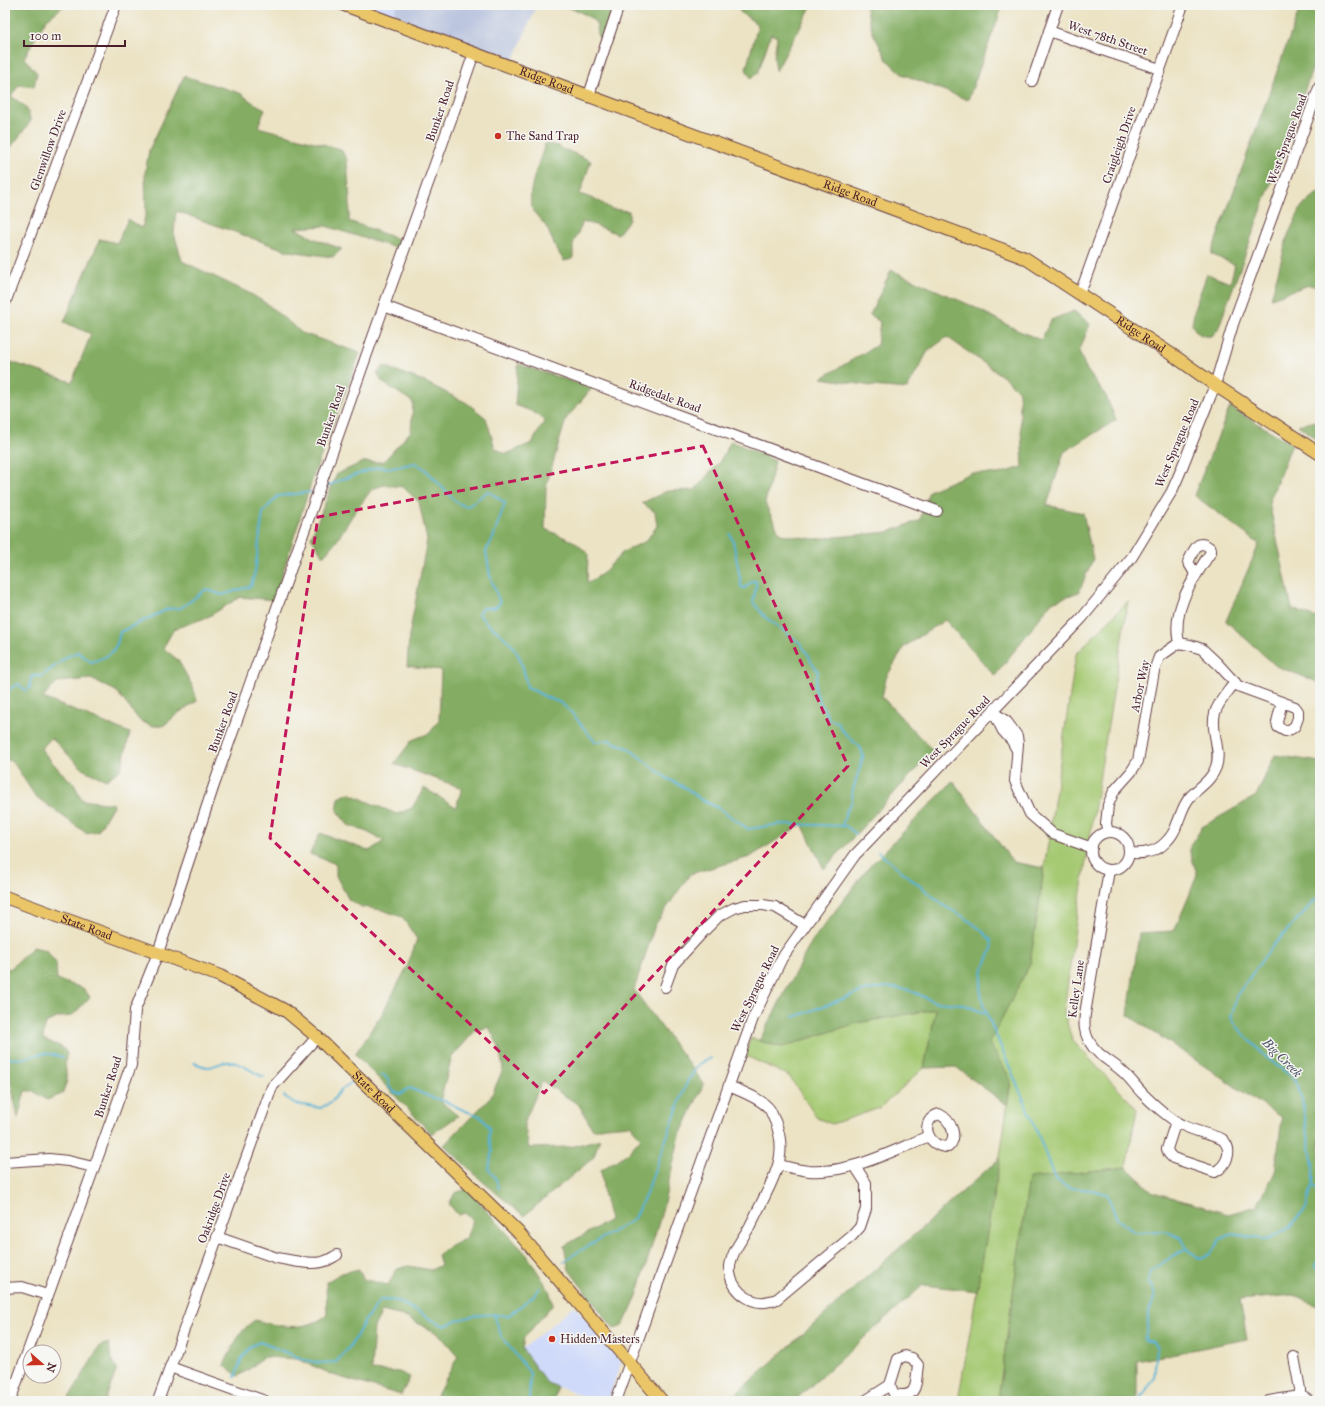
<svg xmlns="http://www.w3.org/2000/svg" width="1325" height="1406" font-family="'IM FELL Great Primer',serif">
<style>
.built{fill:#cfdafa}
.industrial{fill:#bac4de}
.green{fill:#a5c972;stroke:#78744e}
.forest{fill:#84ad64;stroke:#676648}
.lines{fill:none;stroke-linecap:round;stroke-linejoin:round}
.stream{stroke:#5ab3d7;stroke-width:2}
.minor-casing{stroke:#623c42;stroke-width:12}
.major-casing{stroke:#623c42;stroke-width:14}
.minor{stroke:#fff;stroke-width:10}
.major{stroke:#eac669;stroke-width:12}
.marked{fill:none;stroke:#c2185b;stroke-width:3;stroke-dasharray:8 5;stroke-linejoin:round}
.poi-dot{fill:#c8321e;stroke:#f6f6f2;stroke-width:1.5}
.labels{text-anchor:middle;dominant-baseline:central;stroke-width:3;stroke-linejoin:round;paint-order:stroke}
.street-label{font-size:12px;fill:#4a1f2b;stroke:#f6f6f2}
.poi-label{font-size:12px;fill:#4a1f2b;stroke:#f6f6f2;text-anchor:start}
.water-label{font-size:13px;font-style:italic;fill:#505367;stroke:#f6f6f2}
</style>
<rect width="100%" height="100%" fill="#f6f6f2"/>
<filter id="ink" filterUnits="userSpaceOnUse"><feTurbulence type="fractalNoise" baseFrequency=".025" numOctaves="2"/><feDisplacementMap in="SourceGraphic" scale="8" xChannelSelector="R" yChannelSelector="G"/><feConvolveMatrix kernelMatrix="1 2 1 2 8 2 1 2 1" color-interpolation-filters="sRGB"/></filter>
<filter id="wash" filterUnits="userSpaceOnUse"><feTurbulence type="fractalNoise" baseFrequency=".012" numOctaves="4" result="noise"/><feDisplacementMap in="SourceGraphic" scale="16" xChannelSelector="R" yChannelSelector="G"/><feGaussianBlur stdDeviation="0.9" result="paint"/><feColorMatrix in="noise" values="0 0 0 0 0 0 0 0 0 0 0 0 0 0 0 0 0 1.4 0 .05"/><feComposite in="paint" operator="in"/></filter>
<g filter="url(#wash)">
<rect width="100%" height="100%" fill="#ece3c4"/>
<g class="built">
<polygon points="357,5 397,5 392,18"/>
<polygon points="574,1306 619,1357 621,1363 608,1401 597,1401 547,1383 522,1349"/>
</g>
<polygon class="industrial" points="397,5 537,5 512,64 392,18"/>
<g class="green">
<polygon points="1128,601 1075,929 1064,1011 1072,1040 1137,1109 1126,1167 1029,1179 998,1401 958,1401 999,1163 1011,1081 988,1043 1030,964 1076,654"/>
<polygon points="936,1009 924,1068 880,1108 832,1124 817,1118 789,1076 744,1055 751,1038 782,1047 857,1023"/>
</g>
<g class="forest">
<polygon points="11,5 65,5 46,20 24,58 37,73 34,87 19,85 11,96 26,107 31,121 5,155 5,7 7,7"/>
<path d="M561,5H615L604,39L598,37C597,31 598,25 594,21C588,14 570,8 561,5Z"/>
<polygon points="743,5 812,5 776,71 774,56 777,37 771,34 758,73 751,78 746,69 758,25 739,11"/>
<polygon points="865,5 1003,5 968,100 902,74 887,60 873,33"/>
<path d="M1301,5H1320V48L1218,329L1212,336C1201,337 1197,334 1192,325L1195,307L1207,274L1230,283L1235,265L1211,254Z"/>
<polygon points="184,76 240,93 252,102 265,109 258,127 341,149 347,160 350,202 349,221 401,240 396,248 325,226 295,228 315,239 342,249 333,257 288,251 176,211 174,233 182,261 251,294 267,304 302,333 360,353 314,474 274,600 240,597 208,617 174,629 163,648 178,660 193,687 197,701 180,712 163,726 153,726 140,721 116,691 91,679 57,682 43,698 130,733 121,769 106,780 84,770 51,738 41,749 59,770 74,784 82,800 114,804 98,831 86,833 35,796 13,762 5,759 5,360 72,382 91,334 64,322 100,239 117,243 128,219 142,228 146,213 145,173 149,150"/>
<path d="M545,144L559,146L563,150H566L591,161L580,194L599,201L611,209L629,211V220L618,234L595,225L583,222L573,244V259L564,261C557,251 552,240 547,228C543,221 535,216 532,208C526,191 540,161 545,144Z"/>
<polygon points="1320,191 1320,287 1309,285 1271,298 1288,235 1302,206"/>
<polygon points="891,270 972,306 1017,330 1041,340 1051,320 1074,311 1090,324 1079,352 1087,370 1106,396 1116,420 1064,452 1047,505 1083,513 1093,559 1079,592 1052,602 995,676 945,620 904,647 886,678 882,697 933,751 824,869 802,824 750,857 690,874 655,925 634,990 704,1084 680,1135 661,1215 637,1296 623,1326 614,1329 569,1270 564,1246 610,1220 604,1196 601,1170 628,1153 641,1138 630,1125 605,1127 593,1130 579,1105 542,1081 524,1123 529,1148 570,1147 600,1139 593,1158 524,1216 482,1181 444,1145 491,1097 503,1069 499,1047 489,1027 475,1031 452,1057 440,1101 458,1116 432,1134 355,1054 382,1014 407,967 417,939 402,917 382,910 362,907 349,900 336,876 336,864 310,854 320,833 369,851 384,841 367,832 348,825 337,811 339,798 349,793 375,805 397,814 412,808 424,788 456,807 462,788 394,764 412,740 430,733 439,720 441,670 407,666 409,636 427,540 419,502 403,487 384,485 372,489 352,516 336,542 323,556 311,537 337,474 363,462 383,462 411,431 413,402 382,382 377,373 384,366 423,381 467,403 486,418 495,448 506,454 532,443 545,420 531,411 515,405 518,364 592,388 566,419 546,487 545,529 575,542 588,554 587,583 602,574 623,552 646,541 657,526 655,512 642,503 667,491 695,490 720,461 731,441 775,461 765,503 780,534 814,539 888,532 920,520 929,491 971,473 998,474 1023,467 1019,392 1005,378 947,337 928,351 907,389 871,386 822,378 877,345 880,322 870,315"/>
<polygon points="1230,407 1292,444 1269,502 1292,609 1320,619 1320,683 1276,666 1226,621 1259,544 1194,495"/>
<polygon points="1320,420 1320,442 1298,425"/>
<polygon points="1275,755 1320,762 1320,1306 1294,1295 1240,1300 1247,1339 1137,1361 1137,1401 998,1401 1029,1178 1126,1167 1153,1192 1228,1214 1257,1206 1275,1172 1282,1118 1128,1015 1139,933 1174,931 1189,896 1197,874 1189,849 1202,827 1256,796"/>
<polygon points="953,781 1013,862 1044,868 1030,964 989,1043 1011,1080 1007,1105 956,1067 924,1068 936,1009 857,1023 782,1047 759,1041 812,941 868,868"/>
<polygon points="33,947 46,950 56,963 57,980 83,988 90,997 72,1016 60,1017 45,1023 43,1039 62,1047 67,1053 65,1062 67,1081 62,1094 47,1100 33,1091 25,1091 18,1118 7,1065 5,1063 5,967 10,969"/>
<polygon points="1000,1158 977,1291 923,1285 794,1401 728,1401"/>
<path d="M467,1189L527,1255L549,1290L553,1304L524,1338L522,1349L547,1383L558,1387L553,1401H434L458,1356L439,1334L403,1316L382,1311L374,1327L371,1370L399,1372L410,1377L401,1395L336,1376L297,1359L264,1357L248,1370L238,1376L224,1365C232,1348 239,1330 255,1320C280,1327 305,1332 327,1315L326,1282L342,1273L359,1269L363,1279L388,1285L397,1269L409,1266L431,1270L441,1265L438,1255L447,1248L466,1238L473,1220L465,1213L458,1215L449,1204L455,1193Z"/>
<polygon points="109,1343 111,1359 117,1369 105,1401 67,1401 100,1346"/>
</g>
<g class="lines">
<g class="stream">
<path d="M325,487L343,479L379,467L392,468L415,463L425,469L456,502L467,507L488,491L505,503L493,538L486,551L490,576L500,603L494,608H482L479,614C485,623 489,625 497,631C518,647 523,661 527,687L546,697L561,703L571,712L595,742L608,740L628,748L668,779L686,788L700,799L720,809L748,829L781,824L815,825L846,826L856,834"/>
<path d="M730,534L733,541L741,583V587L745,588L752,581H756V587L753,602L765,617L800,643L809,656L811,662L818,671L815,688L819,700L830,720L835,721L839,724L840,728L853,741L859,746L862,751L863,757L852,793C854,802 849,806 846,812C844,817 843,821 842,826"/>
<path d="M5,692L18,684L26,691L30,688V682L32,676H42L68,656L78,652L91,662C109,657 117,652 120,632L168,609L181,608L196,597L206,589L222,595L251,586L255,572L263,512L278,496L312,492"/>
<polyline points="878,852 946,907 964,917 980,929 991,940 992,949 983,969 980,989 984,1007 1039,1136 1055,1180 1070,1188 1092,1190 1107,1194 1117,1219 1134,1232 1165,1231 1181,1238 1190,1253 1200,1258 1211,1254 1220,1239 1234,1233 1248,1237 1267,1239 1289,1228 1306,1208 1313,1184 1313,1165 1302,1100 1296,1080 1267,1058 1239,1029 1231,1017 1237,995 1270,949 1320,895"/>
<polyline points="794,1017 864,991 886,987 909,990 935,1002 962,1004 987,1014"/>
<path d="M5,1057C20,1061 26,1057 40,1054C47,1052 56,1056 63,1057"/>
<path d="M194,1063C198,1064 204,1067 209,1067C218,1066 221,1060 233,1062C245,1065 253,1073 264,1077"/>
<polyline points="380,1075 384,1075 388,1080 389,1087 396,1093 401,1094 407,1089 410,1088 430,1097 445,1101 463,1110 480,1116 490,1128 489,1137 492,1151 489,1169 496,1179 498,1188"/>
<polyline points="284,1096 296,1104 321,1108 332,1101 341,1090 353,1081"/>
<polyline points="1313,1186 1318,1190 1320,1196"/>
<polyline points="1320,1259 1317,1261 1316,1266 1320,1270"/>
<polyline points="564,1262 571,1256 633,1220 646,1194 687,1082 699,1064 711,1058"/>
<polyline points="494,1314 501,1336 530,1373 529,1401"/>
<path d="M235,1377L242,1358L251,1346L260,1342L305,1360L320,1363L336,1362L352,1344L364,1322L380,1300C385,1300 391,1300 396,1301C412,1307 428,1319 445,1326C464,1316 487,1312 508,1316L532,1297L540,1288"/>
<polyline points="227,1401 227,1400"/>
<polyline points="1141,1401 1141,1396 1144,1394 1154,1377 1157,1348 1153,1342 1144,1340 1148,1327 1148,1312 1155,1296 1152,1287 1148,1283 1150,1271 1175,1255 1187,1249"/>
</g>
</g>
</g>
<g filter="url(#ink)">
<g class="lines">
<g class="minor-casing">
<g id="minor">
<polyline points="1049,31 1111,53 1160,69"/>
<polyline points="1032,81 1058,5"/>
<polyline points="589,95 619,5"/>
<polyline points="1079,293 1084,283 1183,5"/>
<polyline points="5,303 116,5"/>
<polyline points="384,306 937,511"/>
<path d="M1179,643C1171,609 1193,579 1211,552V549C1197,536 1194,551 1188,562L1196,575"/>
<polyline points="993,712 1007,722 1017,736 1018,744 1015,781 1030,814 1053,834 1092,848"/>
<polyline points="994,713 1003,731 1012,741 1017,750"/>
<polyline points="1108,832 1106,824 1108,805 1114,791 1131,772 1138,761 1154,671 1159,657 1179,643 1190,645 1202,649 1218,664 1238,686 1295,707 1298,711 1298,718 1295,726 1291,729 1285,731 1278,727 1277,722 1282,702"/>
<circle cx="1110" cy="851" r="19"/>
<path d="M1129,853C1135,853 1142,854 1148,852C1161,850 1173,837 1177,824C1181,815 1183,805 1190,797C1199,787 1211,781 1216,767C1222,750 1210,731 1215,713C1218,702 1228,692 1235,682"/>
<path d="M1109,870L1085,1014C1084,1024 1084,1032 1089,1041C1098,1057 1110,1060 1123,1072C1130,1078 1136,1087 1143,1094C1152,1103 1171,1120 1182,1125C1194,1131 1209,1134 1222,1139C1234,1150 1227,1165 1215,1172L1173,1158L1169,1154L1167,1149L1176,1121"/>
<polyline points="665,987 673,965 704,931 719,916 734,908 745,905 763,905 775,907 805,925"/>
<path d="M729,1086C740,1091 763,1099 770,1110C772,1113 773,1118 775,1121C787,1150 778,1170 765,1196C760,1206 755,1216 750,1226C742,1240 728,1256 730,1273C731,1283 738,1292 746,1297C757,1304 766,1303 777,1299L852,1236L860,1227L866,1209V1183L855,1166"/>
<path d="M939,1114C951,1120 959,1137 948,1147C926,1147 919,1120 939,1114Z"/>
<polyline points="5,1162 49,1159 68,1161 93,1167"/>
<path d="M779,1165C788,1167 799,1170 809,1171C850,1174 892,1151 929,1136"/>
<path d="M217,1237L277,1258C290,1260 313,1266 325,1261C329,1260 333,1257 337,1255"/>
<polyline points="5,1288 22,1287 47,1295"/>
<path d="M905,1356L912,1358L918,1365C915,1384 919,1399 894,1394L890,1385L898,1359Z"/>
<polyline points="1294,1357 1300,1389 1300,1396 1305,1398 1309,1401"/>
<polyline points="170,1367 265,1401"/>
<polyline points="10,1401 131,1065 135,1010 158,953 214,785 384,306 453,114 474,53"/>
<polyline points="158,1401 272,1087 317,1037"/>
<polyline points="616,1401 753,1018 782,958 855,855 1082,618 1132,557 1172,491 1179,475 1215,385 1233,324 1320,85"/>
<polyline points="865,1401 890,1385"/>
<polyline points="1269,1401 1300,1396"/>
</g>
</g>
<g class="major-casing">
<g id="major">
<path id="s1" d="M344,5L1025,258L1177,358L1215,385L1320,454"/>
<path id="s2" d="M5,897L220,976L286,1011L317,1037L518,1232L662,1401"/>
</g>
</g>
<use href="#minor" class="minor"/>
<use href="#major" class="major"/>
</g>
</g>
<path class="marked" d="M703,446L848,766L544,1093L270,838L318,517Z"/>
<g class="poi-dot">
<circle cx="498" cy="136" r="4"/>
<circle cx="552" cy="1339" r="4"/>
</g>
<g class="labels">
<g class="street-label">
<text transform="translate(1108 38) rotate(19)">West 78th Street</text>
<text stroke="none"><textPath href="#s1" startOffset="216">Ridge Road</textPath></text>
<text transform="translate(440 111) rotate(-71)">Bunker Road</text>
<text transform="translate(1287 139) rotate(-70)">West Sprague Road</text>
<text transform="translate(1119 145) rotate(-71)">Craigleigh Drive</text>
<text transform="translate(48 150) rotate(-70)">Glenwillow Drive</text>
<text stroke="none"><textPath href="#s1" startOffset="540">Ridge Road</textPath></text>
<text stroke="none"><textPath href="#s1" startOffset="865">Ridge Road</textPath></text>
<text transform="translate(665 396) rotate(20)">Ridgedale Road</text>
<text transform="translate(331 416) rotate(-71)">Bunker Road</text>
<text transform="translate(1177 443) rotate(-67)">West Sprague Road</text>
<text transform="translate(1140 686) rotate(-78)">Arbor Way</text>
<text transform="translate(223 722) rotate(-70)">Bunker Road</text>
<text transform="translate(955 732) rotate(-46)">West Sprague Road</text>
<text stroke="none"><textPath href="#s2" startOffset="87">State Road</textPath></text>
<text transform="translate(755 989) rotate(-64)">West Sprague Road</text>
<text transform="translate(1076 989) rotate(-82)">Kelley Lane</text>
<text transform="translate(108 1087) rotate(-72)">Bunker Road</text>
<text stroke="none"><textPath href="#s2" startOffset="423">State Road</textPath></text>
<text transform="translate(214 1208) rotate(-70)">Oakridge Drive</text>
</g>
<g class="poi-label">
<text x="506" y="136">The Sand Trap</text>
<text x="560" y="1339">Hidden Masters</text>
</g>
<g class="water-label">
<text transform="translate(1282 1058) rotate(45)">Big Creek</text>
</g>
</g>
<rect width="1325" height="1406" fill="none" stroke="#f6f6f2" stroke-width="20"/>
<g transform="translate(42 1364) rotate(110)"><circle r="19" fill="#f6f6f2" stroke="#b1a0a2"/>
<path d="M0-3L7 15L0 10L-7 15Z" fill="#c8321e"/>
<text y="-6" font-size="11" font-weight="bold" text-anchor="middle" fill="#4a1f2b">N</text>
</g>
<path d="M24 40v6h101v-6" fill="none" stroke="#4a1f2b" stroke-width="2"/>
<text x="30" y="40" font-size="12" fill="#4a1f2b" stroke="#f6f6f2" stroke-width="3" paint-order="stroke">100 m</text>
</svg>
